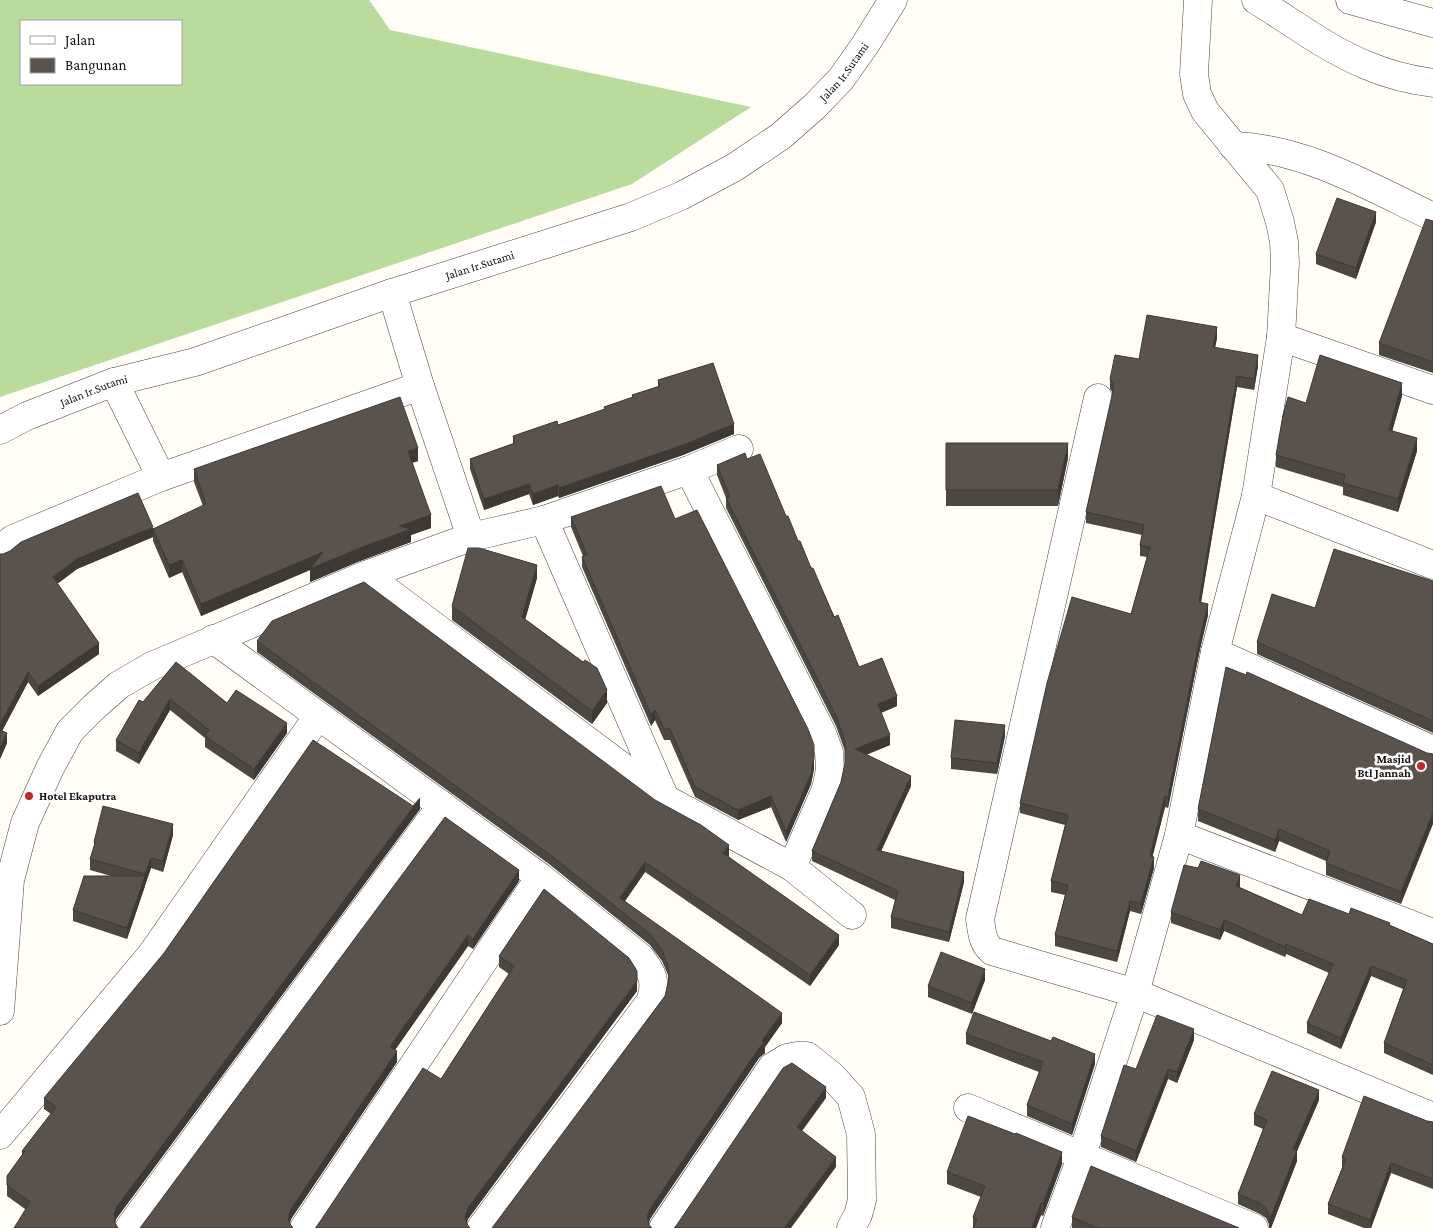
<svg xmlns="http://www.w3.org/2000/svg" width="1433" height="1228" font-family="'Crimson Pro',serif">
<style>
.forest{fill:#b9dc9c;fill-rule:evenodd}
.lines{fill:none;stroke-linecap:round;stroke-linejoin:round}
.minor-casing{stroke:#444;stroke-width:29}
.tertiary-casing{stroke:#444;stroke-width:29}
.minor{stroke:#fff;stroke-width:28}
.tertiary{stroke:#fff;stroke-width:28}
.wall{fill:#4d4742}
.shaded-wall{fill:#3f3936}
.building{fill:#5a524d;stroke:#3f3936}
.poi-dot{fill:#c4262e;stroke:#fff;stroke-width:2}
.labels{text-anchor:middle;dominant-baseline:central;stroke-width:5;stroke-linejoin:round;paint-order:stroke}
.street-label{font-size:12px;fill:#111;stroke:#fff}
.poi-label{font-size:12px;font-weight:bold;fill:#111;stroke:#fff;text-anchor:end}
</style>
<rect width="100%" height="100%" fill="#fffdf5"/>
<path class="forest" d="M0,0H369L390,30L751,107L632,184L0,397ZM21,21H181V84H21Z"/>
<g class="lines">
<g class="minor-casing">
<g id="minor">
<path d="M1256,0C1292,22 1327,49 1366,65C1387,74 1411,80 1433,83"/>
<polyline points="1350,0 1433,23"/>
<path d="M1233,146C1304,148 1370,187 1433,217"/>
<polyline points="392,293 420,386 471,537"/>
<polyline points="1281,337 1433,390"/>
<polyline points="114,382 161,477"/>
<path d="M1098,398L980,919C982,932 982,942 992,951L1135,993L1433,1117"/>
<polyline points="689,470 822,733 829,752 830,770 826,789 792,867"/>
<polyline points="1256,496 1433,565"/>
<polyline points="544,520 664,796"/>
<polyline points="0,549 13,539 161,477 420,386"/>
<polyline points="366,575 664,798 792,867 852,915"/>
<path d="M213,639L540,877L640,957C653,973 657,982 650,1002L481,1228"/>
<polyline points="1215,652 1433,750"/>
<polyline points="1179,835 1433,933"/>
<polyline points="0,1011 10,880 25,823 50,768 70,731 94,707 119,685 152,666 366,575 471,537 544,520 689,470 739,449"/>
<polyline points="968,1108 1254,1228"/>
<polyline points="0,1135 151,955 318,716"/>
<polyline points="129,1228 442,805"/>
<polyline points="304,1228 540,877"/>
<polyline points="663,1228 772,1067 787,1058 797,1056 807,1056 832,1076 851,1097 861,1134 862,1200 858,1215 851,1228"/>
<polyline points="1055,1228 1082,1155 1135,993 1179,835 1215,652 1256,496 1281,337 1285,263 1284,242 1280,222 1270,190 1205,111 1197,94 1194,74 1198,0"/>
</g>
</g>
<g class="tertiary-casing">
<g id="tertiary">
<path id="s1" d="M0,430L27,416L114,382L195,362L392,293L631,217L681,196L735,167L781,136L814,107L841,79L865,45L893,0"/>
</g>
</g>
<use href="#minor" class="minor"/>
<use href="#tertiary" class="tertiary"/>
</g>
<g class="wall">
<polygon points="1433,221 1433,373 1379,355 1379,343"/>
<polygon points="1376,222 1356,279 1316,264 1316,254"/>
<polygon points="1217,338 1215,347 1258,366 1254,390 1237,387 1201,603 1208,615 1200,649 1168,808 1165,807 1152,857 1154,868 1141,914 1130,911 1117,962 1055,946 1055,935 1065,895 1051,892 1051,881 1065,825 1020,813 1020,803 1131,614 1147,557 1140,556 1140,545 1142,535 1086,523 1086,512 1113,393 1110,389 1110,379 1139,359"/>
<polygon points="658,380 734,434 683,455 559,498 558,496 533,505 529,494 484,510 470,469 470,459 513,444 513,436 558,425 604,410 604,407 632,398 632,395 658,387"/>
<polygon points="1402,396 1392,431 1417,451 1398,512 1343,495 1343,487 1276,467 1276,455 1306,403"/>
<polygon points="946,443 1068,458 1058,506 946,506"/>
<polygon points="747,459 786,516 859,667 897,706 881,713 890,745 866,755 911,786 881,851 964,882 949,942 891,928 891,917 895,900 812,861 812,851 841,782 845,764 845,751 836,726 726,508 726,498 717,475 717,465"/>
<polygon points="418,461 412,463 431,528 411,535 411,542 360,561 310,582 310,570 201,616 182,572 169,578 153,541 153,537 77,569 57,584 99,654 38,696 28,682 2,731 7,743 0,759 3,554 153,529 203,506 194,482 194,469"/>
<polygon points="571,517 675,519 814,769 811,784 786,842 771,807 738,820 695,797 670,740 664,740 655,720 651,726 582,567 582,557 583,556 571,527"/>
<polygon points="537,578 525,619 583,662 607,703 592,724 452,620 452,606"/>
<polygon points="1433,581 1433,733 1257,654 1257,642 1315,608"/>
<polygon points="257,641 729,856 728,856 839,945 810,986 645,872 625,901 782,1023 765,1047 765,1053 759,1058 650,1219 649,1223 649,1225 494,1227 665,996 668,981 668,975 662,961 650,945 549,864 257,652"/>
<polygon points="176,662 227,703 287,733 254,780 205,747 205,738 170,710 139,764 116,751 116,740 143,702"/>
<polygon points="1005,736 997,774 951,769 951,758"/>
<polygon points="1427,753 1401,904 1326,875 1326,861 1279,841 1275,852 1198,821 1198,809"/>
<polygon points="413,806 420,809 116,1219 115,1223 25,1209 7,1196 7,1176 22,1155 22,1151 51,1114 44,1109 44,1098"/>
<polygon points="173,835 163,872 151,868 127,939 73,921 73,910 111,876 90,870 90,859 94,849 94,842"/>
<polygon points="1198,868 1240,886 1239,887 1302,915 1349,914 1390,925 1433,944 1433,1075 1384,1053 1384,1043 1403,989 1371,976 1341,1049 1307,1033 1307,1023 1329,973 1286,954 1285,957 1224,931 1220,940 1171,923 1171,912"/>
<polygon points="519,881 473,949 468,946 395,1050 397,1062 291,1219 290,1224 140,1228"/>
<polygon points="499,956 637,991 468,1219 467,1223 317,1226 441,1079 509,974 499,967"/>
<polygon points="985,980 972,1014 928,997 928,986"/>
<polygon points="966,1034 1051,1041 1095,1064 1072,1135 1027,1116 1027,1105 1039,1072 966,1044"/>
<polygon points="1194,1040 1177,1083 1168,1079 1136,1162 1101,1147 1101,1136 1136,1069"/>
<polygon points="1319,1100 1297,1151 1297,1161 1271,1228 1269,1228 1269,1224 1266,1218 1260,1214 1238,1204 1238,1194 1263,1129 1254,1125 1254,1114"/>
<polygon points="1427,1121 1433,1122 1433,1189 1391,1173 1371,1228 1364,1228 1328,1214 1328,1204 1342,1168 1342,1157"/>
<polygon points="1062,1164 1043,1216 1041,1215 1036,1228 973,1228 973,1217 981,1197 947,1184 947,1172"/>
<polygon points="1072,1217 1239,1228 1072,1228"/>
</g>
<g class="shaded-wall">
<polygon points="1376,212 1376,222 1356,279 1356,268"/>
<polygon points="1217,327 1217,338 1213,358 1213,347"/>
<polygon points="1258,355 1258,366 1254,390 1254,379"/>
<polygon points="1237,376 1237,387 1199,613 1199,602"/>
<polygon points="1402,383 1402,396 1389,443 1389,430"/>
<polygon points="734,424 734,434 683,455 559,498 559,488"/>
<polygon points="1417,438 1417,451 1398,512 1398,499"/>
<polygon points="1068,443 1068,458 1058,506 1058,490"/>
<polygon points="418,448 418,461 408,464 408,451"/>
<polygon points="529,484 529,494 484,510 484,499"/>
<polygon points="558,485 558,496 533,505 533,494"/>
<polygon points="431,515 431,528 411,535 411,542 360,561 310,582 310,570 201,616 201,604 323,552"/>
<polygon points="153,527 153,537 77,569 53,587 53,577 77,559"/>
<polygon points="182,560 182,572 169,578 169,565"/>
<polygon points="537,565 537,578 522,631 522,617"/>
<polygon points="1208,604 1208,615 1200,649 1168,808 1168,797 1200,638"/>
<polygon points="99,643 99,654 38,696 38,686"/>
<polygon points="28,672 28,682 0,735 0,725"/>
<polygon points="607,690 607,703 592,724 592,711"/>
<polygon points="897,696 897,706 878,714 878,704"/>
<polygon points="170,699 170,710 139,764 139,753"/>
<polygon points="655,710 655,720 651,726 651,715"/>
<polygon points="287,723 287,733 254,780 254,769"/>
<polygon points="1005,725 1005,736 997,774 997,763"/>
<polygon points="7,733 7,743 0,759 0,748"/>
<polygon points="890,735 890,745 855,759 855,749"/>
<polygon points="814,758 814,769 811,784 786,842 786,832"/>
<polygon points="911,776 911,786 877,860 877,850"/>
<polygon points="771,796 771,807 738,820 738,810"/>
<polygon points="1165,796 1165,807 1150,867 1150,856"/>
<polygon points="420,798 420,809 116,1219 114,1226 114,1215 116,1208"/>
<polygon points="1433,812 1433,824 1401,904 1401,892"/>
<polygon points="173,824 173,835 163,872 163,861"/>
<polygon points="1279,829 1279,841 1275,852 1275,840"/>
<polygon points="729,845 729,856 723,863 723,853"/>
<polygon points="1154,857 1154,868 1141,914 1141,903"/>
<polygon points="151,858 151,868 145,885 145,874"/>
<polygon points="645,862 645,872 620,908 620,898"/>
<polygon points="519,870 519,881 473,949 473,939"/>
<polygon points="964,872 964,882 949,942 949,932"/>
<polygon points="1240,875 1240,886 1236,896 1236,886"/>
<polygon points="145,876 145,886 127,939 127,928"/>
<polygon points="1130,901 1130,911 1117,962 1117,951"/>
<polygon points="1224,920 1224,931 1220,940 1220,930"/>
<polygon points="468,935 468,946 390,1057 390,1047"/>
<polygon points="839,935 839,945 810,986 810,975"/>
<polygon points="1286,944 1286,954 1285,957 1285,947"/>
<polygon points="1371,966 1371,976 1341,1049 1341,1038"/>
<polygon points="985,969 985,980 972,1014 972,1003"/>
<polygon points="637,971 637,991 468,1219 465,1227 465,1216 468,1208"/>
<polygon points="782,1013 782,1023 765,1047 765,1053 759,1058 650,1219 647,1227 647,1217 650,1209 762,1041"/>
<polygon points="1194,1029 1194,1040 1177,1083 1177,1072"/>
<polygon points="397,1051 397,1062 291,1219 288,1227 288,1217 291,1209"/>
<polygon points="1095,1054 1095,1064 1072,1135 1072,1124"/>
<polygon points="1168,1069 1168,1079 1136,1162 1136,1151"/>
<polygon points="826,1087 826,1098 797,1138 797,1127"/>
<polygon points="1319,1090 1319,1100 1297,1151 1297,1161 1271,1228 1269,1228 1269,1222 1293,1149"/>
<polygon points="1062,1152 1062,1164 1043,1216 1043,1204"/>
<polygon points="836,1157 836,1167 791,1228 784,1228"/>
<polygon points="1391,1163 1391,1173 1371,1228 1370,1228 1370,1220"/>
<polygon points="1041,1203 1041,1215 1036,1228 1032,1228"/>
</g>
<g class="building">
<polygon points="1337,198 1376,212 1356,268 1316,254"/>
<polygon points="1426,219 1433,221 1433,362 1379,343"/>
<polygon points="1147,315 1217,327 1213,347 1258,355 1254,379 1237,376 1199,602 1208,604 1200,638 1168,797 1165,796 1150,856 1154,857 1141,903 1130,901 1117,951 1055,935 1068,885 1051,881 1068,815 1020,803 1047,683 1072,597 1131,614 1150,547 1140,545 1144,525 1086,512 1113,391 1113,383 1110,379 1115,355 1139,359"/>
<polygon points="1320,355 1402,383 1389,430 1417,438 1398,499 1343,483 1345,475 1276,455 1283,415 1288,397 1306,403"/>
<polygon points="713,363 734,424 683,445 559,488 558,485 533,494 529,484 484,499 470,459 515,443 513,436 557,421 558,425 605,409 604,407 633,397 632,395 660,386 658,380"/>
<polygon points="400,397 418,448 408,451 431,515 399,526 411,529 360,548 310,569 323,552 201,604 182,560 169,565 153,529 206,504 194,469"/>
<polygon points="946,443 1068,443 1058,490 946,490"/>
<polygon points="745,453 747,459 760,454 786,516 788,516 798,541 800,541 811,568 813,568 834,617 838,615 859,667 882,658 897,696 878,704 890,735 855,749 911,776 877,850 964,872 949,932 891,917 898,891 812,851 841,782 845,763 845,741 836,716 726,498 730,497 717,465"/>
<polygon points="661,486 675,519 697,510 808,729 814,745 814,758 811,774 786,832 771,796 738,810 695,787 670,729 664,729 655,710 651,715 582,557 587,554 571,517"/>
<polygon points="138,493 153,527 77,559 53,577 99,643 38,686 28,672 0,725 0,554 3,554 10,551 21,542"/>
<polygon points="468,548 479,548 537,565 522,617 583,662 585,660 597,668 607,690 592,711 452,606"/>
<polygon points="1334,549 1433,581 1433,721 1257,642 1272,594 1315,608"/>
<polygon points="364,582 655,800 701,825 729,845 723,853 839,935 810,975 645,862 620,898 782,1013 762,1041 765,1043 759,1048 650,1209 647,1217 649,1225 652,1228 492,1228 665,996 669,979 668,965 662,950 650,934 549,854 257,641 272,621"/>
<polygon points="176,662 227,703 236,690 287,723 254,769 205,736 209,730 170,699 139,753 116,740 139,700 143,702"/>
<polygon points="1226,667 1246,675 1247,672 1427,753 1433,754 1433,812 1401,892 1326,863 1330,851 1279,829 1275,840 1198,809"/>
<polygon points="955,720 1005,725 997,763 951,758"/>
<polygon points="0,730 7,733 0,748"/>
<polygon points="313,740 413,806 420,798 116,1208 114,1215 115,1223 118,1228 14,1228 30,1202 7,1185 7,1176 25,1151 22,1151 56,1107 44,1098 164,953"/>
<polygon points="103,806 173,824 163,861 151,858 145,874 90,859 95,843 94,842"/>
<polygon points="445,817 519,870 473,939 468,935 390,1047 397,1051 291,1209 288,1217 290,1224 293,1228 140,1228"/>
<polygon points="1201,861 1240,875 1236,886 1302,915 1309,899 1349,914 1351,908 1390,923 1389,925 1433,944 1433,1065 1384,1043 1407,980 1371,966 1341,1038 1307,1023 1333,964 1286,944 1285,947 1224,920 1220,930 1171,912 1184,865 1198,868"/>
<polygon points="84,876 145,876 127,928 73,910"/>
<polygon points="544,889 629,958 637,971 637,981 468,1208 465,1216 467,1224 470,1228 315,1228 317,1226 423,1068 441,1079 514,966 499,956"/>
<polygon points="941,952 985,969 972,1003 928,986"/>
<polygon points="974,1012 1051,1041 1053,1037 1095,1054 1072,1124 1027,1105 1043,1062 966,1034"/>
<polygon points="1157,1015 1194,1029 1177,1072 1168,1069 1136,1151 1101,1136 1124,1065 1136,1069"/>
<polygon points="792,1063 826,1087 797,1127 836,1157 784,1228 674,1228 676,1226 783,1068"/>
<polygon points="1272,1071 1319,1090 1293,1149 1297,1150 1269,1222 1269,1215 1266,1208 1260,1203 1238,1194 1267,1120 1254,1114"/>
<polygon points="1364,1096 1427,1121 1433,1122 1433,1179 1391,1163 1370,1220 1328,1204 1346,1159 1342,1157"/>
<polygon points="968,1116 1015,1134 1016,1133 1062,1152 1043,1204 1041,1203 1032,1228 973,1228 977,1219 973,1217 985,1186 947,1172"/>
<polygon points="1091,1166 1239,1228 1097,1228 1072,1217"/>
</g>
<g class="poi-dot">
<circle cx="1421" cy="766" r="5"/>
<circle cx="29" cy="796" r="5"/>
</g>
<g class="labels">
<g class="street-label">
<text stroke="none"><textPath href="#s1" startOffset="928">Jalan Ir.Sutami</textPath></text>
<text stroke="none"><textPath href="#s1" startOffset="508">Jalan Ir.Sutami</textPath></text>
<text stroke="none"><textPath href="#s1" startOffset="102">Jalan Ir.Sutami</textPath></text>
</g>
<g class="poi-label">
<text x="1411" y="759">Masjid<tspan x="1411" dy="14">Btl Jannah</tspan></text>
<text x="39" y="796" text-anchor="start">Hotel Ekaputra</text>
</g>
</g>
<rect x="20" y="20" width="162" height="65" fill="#ffffff" stroke="#a0a0a0"/>
<rect x="30" y="36" width="25" height="8" fill="#ffffff" stroke="#a0a0a0"/>
<text x="65" y="45" font-size="15" fill="#111111">Jalan</text>
<rect x="30" y="58" width="25" height="15" fill="#5a524d" stroke="#a0a0a0"/>
<text x="65" y="70" font-size="15" fill="#111111">Bangunan</text>
</svg>
